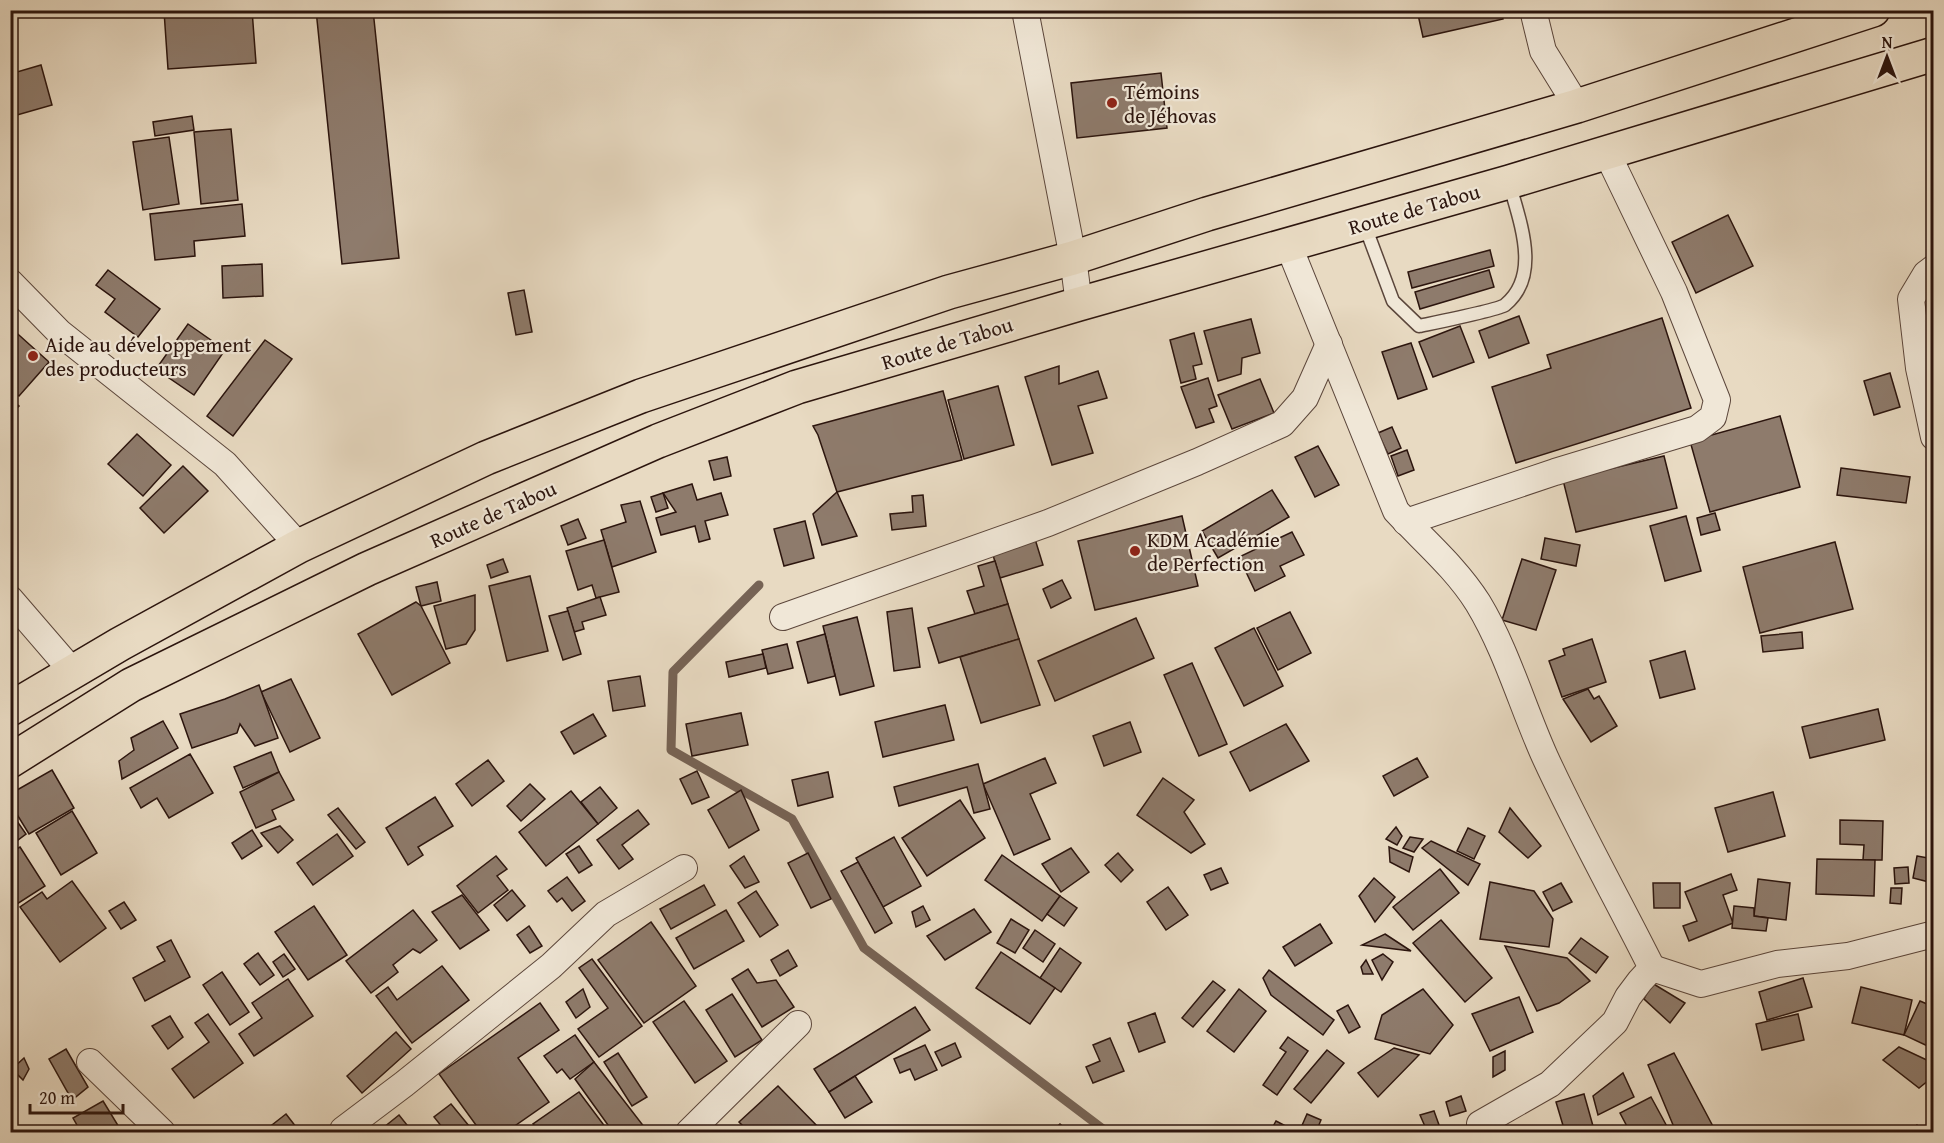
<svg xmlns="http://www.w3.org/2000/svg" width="1944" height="1143" font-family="'Gentium Book Plus',serif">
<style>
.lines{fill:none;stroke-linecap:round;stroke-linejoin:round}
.stream{stroke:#766355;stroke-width:9}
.building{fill:#8e7b6c;stroke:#2c150e;stroke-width:1.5}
.lane-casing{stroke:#5b463b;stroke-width:15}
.street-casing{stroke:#5b463b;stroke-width:28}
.primary-casing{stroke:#2c150e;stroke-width:36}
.lane{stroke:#f0e7d7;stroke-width:12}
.street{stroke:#f0e7d7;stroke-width:26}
.primary{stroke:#e8dac2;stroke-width:33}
.poi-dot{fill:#8f2418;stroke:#f0e7d7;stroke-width:2}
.labels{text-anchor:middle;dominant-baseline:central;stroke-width:4.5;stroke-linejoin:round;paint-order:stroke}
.poi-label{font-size:21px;fill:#2c150e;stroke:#f0e7d7;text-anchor:start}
.street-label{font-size:21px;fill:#2c150e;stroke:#f0e7d7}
</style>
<rect width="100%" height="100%" fill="#e8dac2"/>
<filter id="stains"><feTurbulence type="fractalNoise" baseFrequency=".00333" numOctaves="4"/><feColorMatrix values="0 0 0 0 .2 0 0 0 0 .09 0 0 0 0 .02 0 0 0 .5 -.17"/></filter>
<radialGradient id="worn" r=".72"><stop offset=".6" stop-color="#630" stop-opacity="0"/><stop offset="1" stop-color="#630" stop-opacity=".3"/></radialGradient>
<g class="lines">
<polyline class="stream" points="759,585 673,672 671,750 792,819 864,948 1107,1132"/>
</g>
<g class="building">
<polygon points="252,10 256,63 168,69 164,11"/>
<polygon points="316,10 373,10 399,258 342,264"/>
<polygon points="950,10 988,10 950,14"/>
<polygon points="1417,10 1501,10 1503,19 1423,37"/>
<polygon points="41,65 52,105 10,117 10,74"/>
<polygon points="1161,73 1167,128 1077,138 1071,83"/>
<polygon points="192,116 194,130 155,136 153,122"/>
<polygon points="231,129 238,200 201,204 194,132"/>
<polygon points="169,137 179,204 143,210 133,142"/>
<polygon points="242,204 245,236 194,241 195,256 155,260 150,214"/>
<polygon points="1728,215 1753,266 1696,293 1672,242"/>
<polygon points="1490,250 1494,266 1412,288 1408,272"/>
<polygon points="262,264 263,296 223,298 222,266"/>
<polygon points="108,270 160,309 138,337 105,312 115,299 96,285"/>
<polygon points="1489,270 1494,287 1420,309 1415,292"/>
<polygon points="524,290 532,332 516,335 508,293"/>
<polygon points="1519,316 1529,343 1489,358 1479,331"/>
<polygon points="1662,318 1691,408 1516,463 1492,387 1551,368 1547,355"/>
<polygon points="1251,319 1260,353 1242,358 1241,374 1218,381 1204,331"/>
<polygon points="188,324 225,350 194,395 156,369"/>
<polygon points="1460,326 1474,362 1433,377 1419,342"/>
<polygon points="10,327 49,362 19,396 10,389"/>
<polygon points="1194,333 1202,364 1193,366 1196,379 1181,383 1170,340"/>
<polygon points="265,340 292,359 233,436 207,416"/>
<polygon points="1411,343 1427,389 1398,399 1382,352"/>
<polygon points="1059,366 1059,384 1098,371 1107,398 1078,406 1093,453 1052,465 1025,377"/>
<polygon points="1890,373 1900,407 1874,415 1864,381"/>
<polygon points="1208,378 1217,406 1209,409 1214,422 1196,428 1181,387"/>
<polygon points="1260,379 1274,413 1232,429 1218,395"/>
<polygon points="998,386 1014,445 964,459 948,400"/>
<polygon points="943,391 962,460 837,492 818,435 813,426"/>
<polygon points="10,398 19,406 10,415"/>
<polygon points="1780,416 1800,487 1710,512 1690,441"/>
<polygon points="1392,427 1401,448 1388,454 1378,433"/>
<polygon points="137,434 171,465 143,496 108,464"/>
<polygon points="1318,446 1339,485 1315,497 1295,457"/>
<polygon points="1407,450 1414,470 1398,476 1391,456"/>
<polygon points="1664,456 1677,508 1576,532 1563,480"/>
<polygon points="727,457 731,476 714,480 709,461"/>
<polygon points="183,466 208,491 164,533 140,508"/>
<polygon points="1841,468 1910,477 1906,503 1837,495"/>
<polygon points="692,484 697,500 721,493 728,515 705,521 710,539 699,542 695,526 661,535 656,518 676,512 663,493"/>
<polygon points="1272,490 1289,517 1218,558 1202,531"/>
<polygon points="837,492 857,536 822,545 813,514"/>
<polygon points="663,493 668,508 656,512 651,497"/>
<polygon points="923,495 926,526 892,530 890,514 913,512 912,496"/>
<polygon points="640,501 656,552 612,567 601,530 626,522 621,505"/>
<polygon points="1715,513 1720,530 1701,535 1697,518"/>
<polygon points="1182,516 1198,586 1095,610 1078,541"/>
<polygon points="1686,516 1701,571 1665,581 1650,526"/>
<polygon points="578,519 586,538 568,545 561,526"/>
<polygon points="805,521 814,558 784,566 774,529"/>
<polygon points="1292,532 1304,555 1280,566 1285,576 1255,591 1239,557"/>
<polygon points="1545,538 1580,545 1576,566 1541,559"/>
<polygon points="1035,539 1043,565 1000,578 992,552"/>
<polygon points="604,540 619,592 596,598 592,585 578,590 566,551"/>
<polygon points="1835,542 1853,609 1760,633 1743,567"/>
<polygon points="503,559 508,572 491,578 487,565"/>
<polygon points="1522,559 1556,570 1536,630 1502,620"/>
<polygon points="995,561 1008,604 975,614 967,591 984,586 978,566"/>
<polygon points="530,576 548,651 507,661 489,586"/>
<polygon points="1062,580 1071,598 1051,608 1043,589"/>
<polygon points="437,582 441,601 421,606 416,587"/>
<polygon points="475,595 475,630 466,644 446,649 434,606"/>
<polygon points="600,597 606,615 582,622 584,629 574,632 567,608"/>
<polygon points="416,602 421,606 450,663 392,695 358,634"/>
<polygon points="1008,604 1019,639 939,663 928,628"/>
<polygon points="912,608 920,667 894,671 887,612"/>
<polygon points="568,611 581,654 563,660 549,616"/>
<polygon points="1290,612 1311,653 1278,670 1257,628"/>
<polygon points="857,617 874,686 840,695 823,626"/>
<polygon points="1136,618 1154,658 1055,701 1038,661"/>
<polygon points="1254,628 1283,686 1244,706 1215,648"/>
<polygon points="1802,632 1803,648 1763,652 1761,636"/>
<polygon points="825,634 835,676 808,683 797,642"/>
<polygon points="1019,639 1040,705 981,723 960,657"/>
<polygon points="1592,639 1606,682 1562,697 1549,661 1565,655 1563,649"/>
<polygon points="787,644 793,668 768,674 762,650"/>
<polygon points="1685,651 1695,689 1660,698 1650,661"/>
<polygon points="763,654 766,668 729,677 726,662"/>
<polygon points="1192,663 1227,744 1199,756 1164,675"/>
<polygon points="640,676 645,706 613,711 608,681"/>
<polygon points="291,679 320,738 290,752 261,692"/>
<polygon points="259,685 278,738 255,746 240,724 237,733 192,748 180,714 225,699"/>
<polygon points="1588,689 1594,699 1599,696 1617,726 1591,742 1563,699"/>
<polygon points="945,705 954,740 883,757 875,722"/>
<polygon points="1878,709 1885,740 1810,758 1802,727"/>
<polygon points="741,713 748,745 692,756 686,724"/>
<polygon points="593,714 606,736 574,754 561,732"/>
<polygon points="163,721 178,748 122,779 119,761 134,750 131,738"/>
<polygon points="1130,722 1141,752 1104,766 1093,736"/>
<polygon points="1286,724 1309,761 1250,791 1230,752"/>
<polygon points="271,752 279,772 243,788 234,767"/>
<polygon points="190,754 213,793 169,818 157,798 141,808 130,788"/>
<polygon points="1045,758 1056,783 1030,794 1050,839 1014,855 983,784"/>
<polygon points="1417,758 1428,777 1394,796 1383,776"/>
<polygon points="488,760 504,781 472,806 456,784"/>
<polygon points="978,764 990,809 974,813 967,787 899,806 894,787"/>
<polygon points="52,770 74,808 29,834 10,803 10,794"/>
<polygon points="697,771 709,797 692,804 680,779"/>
<polygon points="279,772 294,800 272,810 276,819 256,828 240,792"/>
<polygon points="828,772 833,797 798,806 792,780"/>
<polygon points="1163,778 1194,800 1184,812 1205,844 1191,853 1137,815"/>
<polygon points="530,784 545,799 521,821 507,806"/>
<polygon points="600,787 617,808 598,824 581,802"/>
<polygon points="741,790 759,830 729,848 708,810"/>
<polygon points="571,791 598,824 546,866 519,832"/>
<polygon points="1773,792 1785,836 1728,852 1715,808"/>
<polygon points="435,797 453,826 418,847 423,855 408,865 386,828"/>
<polygon points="960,800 985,838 927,876 902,838"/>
<polygon points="338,808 365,842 356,849 328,815"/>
<polygon points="1510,808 1541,846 1528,858 1499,832"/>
<polygon points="638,810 649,824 622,845 633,859 619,869 597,840"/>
<polygon points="72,811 97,853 61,875 36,833"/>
<polygon points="12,814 26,834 10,846 10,815"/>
<polygon points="1840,820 1883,821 1882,860 1863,860 1864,845 1840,844"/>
<polygon points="280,826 293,840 278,853 261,833"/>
<polygon points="1396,827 1402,836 1397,845 1386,839"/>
<polygon points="1468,828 1485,836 1474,859 1457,851"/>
<polygon points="252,830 262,846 242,859 232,843"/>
<polygon points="337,834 353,856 313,885 297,863"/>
<polygon points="894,837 921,886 883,907 856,858"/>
<polygon points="1410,837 1423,839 1414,852 1403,848"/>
<polygon points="1431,841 1480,864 1468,885 1422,848"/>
<polygon points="579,846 592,865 579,873 566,854"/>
<polygon points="20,847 45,886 17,904 10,893 10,853"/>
<polygon points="1389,847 1413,857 1409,872 1390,862"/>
<polygon points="1071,848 1089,872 1061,892 1042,864"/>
<polygon points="808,853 831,899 811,908 788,863"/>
<polygon points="1118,853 1133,870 1121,882 1105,865"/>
<polygon points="1002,855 1060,896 1042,921 985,880"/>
<polygon points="496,856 507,869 497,876 508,890 478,913 457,886"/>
<polygon points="744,856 759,882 745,888 730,866"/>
<polygon points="1917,856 1934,859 1929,882 1913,878"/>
<polygon points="1817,859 1875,860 1874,896 1816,894"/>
<polygon points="858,862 892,923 875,933 841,871"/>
<polygon points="1908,867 1909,883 1895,884 1894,868"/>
<polygon points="1221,868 1228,883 1211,890 1204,875"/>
<polygon points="1440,869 1459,893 1413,930 1393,907"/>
<polygon points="1731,874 1737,890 1723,895 1733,923 1689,941 1683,926 1697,921 1685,892"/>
<polygon points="567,877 585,901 572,911 562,898 557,902 548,891"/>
<polygon points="1374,878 1395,897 1375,922 1359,896"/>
<polygon points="1758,879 1790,883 1786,920 1754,916"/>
<polygon points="72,881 106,928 60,962 20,907 42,892 47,899"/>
<polygon points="1490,882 1534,891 1553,919 1549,947 1480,939"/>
<polygon points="1561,883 1572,902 1553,911 1543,892"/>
<polygon points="1653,883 1680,883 1680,908 1654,908"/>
<polygon points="704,885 715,905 671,929 660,909"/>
<polygon points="1168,887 1188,915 1166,930 1147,902"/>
<polygon points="1891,888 1902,888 1901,904 1890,903"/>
<polygon points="512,890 525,906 507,921 494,905"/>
<polygon points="756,891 778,925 760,937 738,903"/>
<polygon points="462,895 489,930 460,949 432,912"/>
<polygon points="1060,896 1077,908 1064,926 1047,914"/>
<polygon points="124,902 136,920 121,929 109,911"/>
<polygon points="314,906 347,955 308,980 275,932"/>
<polygon points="923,906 930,920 916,927 912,912"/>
<polygon points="1734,906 1754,908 1754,916 1768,918 1766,931 1732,928"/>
<polygon points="974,909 991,932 945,960 927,936"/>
<polygon points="413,910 437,940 420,953 413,949 393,965 398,972 371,993 346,961"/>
<polygon points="726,910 744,941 694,969 676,938"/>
<polygon points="1011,919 1029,930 1015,953 997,943"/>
<polygon points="1441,920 1492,978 1465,1002 1413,943"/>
<polygon points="651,922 696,986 644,1023 598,960"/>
<polygon points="1320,924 1332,943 1295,966 1283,947"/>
<polygon points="529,926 542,946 530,953 517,935"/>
<polygon points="1035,930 1055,944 1043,962 1023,948"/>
<polygon points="1385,934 1411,951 1362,945"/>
<polygon points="1581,938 1608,957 1596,973 1569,953"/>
<polygon points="171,940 190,977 145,1001 133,978 165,961 157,947"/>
<polygon points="1505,946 1567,958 1590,981 1559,1003 1537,1011"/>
<polygon points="1060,948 1081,963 1061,992 1040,978"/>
<polygon points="788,950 797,966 780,976 771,960"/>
<polygon points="1001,952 1055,988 1030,1024 976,988"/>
<polygon points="258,953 274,975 260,985 244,964"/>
<polygon points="284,954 295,969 283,977 273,962"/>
<polygon points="1383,954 1393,962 1382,980 1372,960"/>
<polygon points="592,959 642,1026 599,1057 578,1029 608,1008 579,968"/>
<polygon points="1366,960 1373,974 1363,974 1361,967"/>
<polygon points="442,966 469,1000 412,1043 376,996 388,987 397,1000"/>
<polygon points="748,969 757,983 776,980 794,1007 762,1027 732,979"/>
<polygon points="1269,970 1334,1020 1323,1035 1271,995 1263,978"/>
<polygon points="222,972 249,1012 230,1025 203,985"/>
<polygon points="1803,978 1812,1007 1767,1020 1759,992"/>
<polygon points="288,979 313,1016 254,1056 239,1034 262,1018 252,1003"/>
<polygon points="1213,981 1225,990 1193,1027 1182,1018"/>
<polygon points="1652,983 1685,1003 1670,1023 1644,999"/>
<polygon points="1861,987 1912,1000 1904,1035 1852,1023"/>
<polygon points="583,989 590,1007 576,1018 566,1002"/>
<polygon points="1239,989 1266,1011 1234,1052 1207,1031"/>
<polygon points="1423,989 1453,1025 1430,1054 1375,1039 1382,1015"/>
<polygon points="732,994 762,1040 735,1057 706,1010"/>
<polygon points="1519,997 1533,1032 1490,1051 1472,1014"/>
<polygon points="684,1001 727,1061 695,1083 653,1022"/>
<polygon points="1920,1001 1934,1007 1934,1049 1904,1035"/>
<polygon points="540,1003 559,1030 518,1058 549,1102 506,1132 481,1132 439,1074"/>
<polygon points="1348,1005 1360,1027 1349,1033 1337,1011"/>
<polygon points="915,1007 930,1030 829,1092 814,1069"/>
<polygon points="1155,1013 1165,1042 1139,1052 1128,1023"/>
<polygon points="208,1014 243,1063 194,1098 172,1069 209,1042 195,1023"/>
<polygon points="1798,1014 1804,1040 1762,1050 1756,1024"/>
<polygon points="170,1016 183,1037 168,1049 152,1026"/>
<polygon points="396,1032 411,1049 362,1093 347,1076"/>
<polygon points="575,1035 594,1062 570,1079 562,1069 557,1073 544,1056"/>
<polygon points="1288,1037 1308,1051 1277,1095 1263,1085 1286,1052 1280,1048"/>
<polygon points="1110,1038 1124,1071 1093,1083 1086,1067 1100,1061 1093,1045"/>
<polygon points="955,1043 961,1057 942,1066 935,1052"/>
<polygon points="925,1045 937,1070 915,1080 910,1069 900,1073 894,1059"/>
<polygon points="1899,1047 1929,1061 1929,1080 1919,1088 1883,1060"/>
<polygon points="1394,1048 1419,1055 1378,1097 1358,1073"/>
<polygon points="66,1049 88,1087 72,1100 49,1059"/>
<polygon points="1327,1050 1344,1063 1311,1103 1294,1089"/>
<polygon points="1505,1051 1505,1070 1493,1077 1493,1057"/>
<polygon points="618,1053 647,1097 632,1106 604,1062"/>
<polygon points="1674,1053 1716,1132 1676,1132 1648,1065"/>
<polygon points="24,1058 29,1069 23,1080 12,1069"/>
<polygon points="594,1062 645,1128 638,1132 613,1132 575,1079"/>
<polygon points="1623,1073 1634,1097 1598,1115 1593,1096"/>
<polygon points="855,1076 872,1102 845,1118 829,1092"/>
<polygon points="778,1086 823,1132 749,1132 739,1122"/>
<polygon points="579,1092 609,1132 540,1132 533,1124"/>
<polygon points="1584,1094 1593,1126 1565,1132 1556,1102"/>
<polygon points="1461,1096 1466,1111 1450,1116 1446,1102"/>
<polygon points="1651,1097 1670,1132 1630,1132 1620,1113"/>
<polygon points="103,1101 122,1132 81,1132 73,1118"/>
<polygon points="451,1104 474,1132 446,1132 434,1117"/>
<polygon points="1434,1111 1439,1125 1427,1131 1420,1115"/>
<polygon points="286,1114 300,1132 263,1132"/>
<polygon points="1307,1114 1321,1120 1316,1132 1306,1132 1300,1130"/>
<polygon points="399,1115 411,1130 408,1132 378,1132"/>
<polygon points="1276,1121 1297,1132 1270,1132"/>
<polygon points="1060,1124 1069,1132 1051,1132"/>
<polygon points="1917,1125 1927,1132 1911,1132"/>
<polygon points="1532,1127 1534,1132 1516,1132"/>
</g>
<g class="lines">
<g class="lane-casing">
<path id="lane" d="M1365,226L1393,301L1419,326C1433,323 1498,310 1505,305C1542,275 1519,220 1509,182"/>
</g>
<g class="street-casing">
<g id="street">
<polyline points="1025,10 1073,258 1079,304"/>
<polyline points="1533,10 1543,51 1577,106"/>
<path d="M1288,244L1396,511C1424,541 1456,568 1478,603C1507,651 1522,706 1545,757C1578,829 1617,898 1652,968"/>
<polyline points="1934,268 1926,274 1911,299 1919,368 1934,437"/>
<polyline points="10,282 60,333 225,464 299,546"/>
<polyline points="1406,522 1555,472 1697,429 1713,417 1717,400 1674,292 1607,153"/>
<polyline points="10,599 73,672"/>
<polyline points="783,617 1048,523 1197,462 1282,424 1305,398 1329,344"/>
<polyline points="90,1062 162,1132"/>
<polyline points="1480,1124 1550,1084 1615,1022 1628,997 1640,981 1652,968 1701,984 1777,964 1848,956 1934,934"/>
<polyline points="342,1132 343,1130 404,1084 551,966 606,914 684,868"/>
<polyline points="689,1132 798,1024"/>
</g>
</g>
<g class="primary-casing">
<g id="primary">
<polyline points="10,709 120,644 299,546 486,458 641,396 949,292 1073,258 1207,214 1577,106 1873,10"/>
<polyline points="10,761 131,685 367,569 658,441 797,387 1079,304 1509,182 1934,54"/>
</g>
</g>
<use href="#lane" class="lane"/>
<use href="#street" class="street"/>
<use href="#primary" class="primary"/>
</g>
<g class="poi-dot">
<circle cx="1112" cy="103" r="6"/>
<circle cx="33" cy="356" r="6"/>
<circle cx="1135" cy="551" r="6"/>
</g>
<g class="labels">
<g class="poi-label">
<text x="1124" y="91">Témoins<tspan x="1124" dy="24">de Jéhovas</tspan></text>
<text x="45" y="344">Aide au développement<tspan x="45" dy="24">des producteurs</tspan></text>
<text x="1147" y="539">KDM Académie<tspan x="1147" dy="24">de Perfection</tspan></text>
</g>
<g class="street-label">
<text transform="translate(1414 209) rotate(-16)">Route de Tabou</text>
<text transform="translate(947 343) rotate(-17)">Route de Tabou</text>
<text transform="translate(493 514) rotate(-24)">Route de Tabou</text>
</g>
</g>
<rect width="1944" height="1143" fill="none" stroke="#e8dac2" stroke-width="36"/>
<rect x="12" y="12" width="1920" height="1119" fill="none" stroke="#2c150e" stroke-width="3"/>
<rect x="18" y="18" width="1908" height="1107" fill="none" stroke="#2c150e" stroke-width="1.5"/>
<g transform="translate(1887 57)" stroke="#f0e7d7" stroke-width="4.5" paint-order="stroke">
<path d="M0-4.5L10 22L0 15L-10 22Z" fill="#2c150e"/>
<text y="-9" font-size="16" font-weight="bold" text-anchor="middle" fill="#2c150e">N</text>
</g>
<path d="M30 1104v9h93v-9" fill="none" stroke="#2c150e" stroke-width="3"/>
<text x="39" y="1104" font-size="18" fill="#2c150e" stroke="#f0e7d7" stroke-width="4.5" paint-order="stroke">20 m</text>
<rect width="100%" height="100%" filter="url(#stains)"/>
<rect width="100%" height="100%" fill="url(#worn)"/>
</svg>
